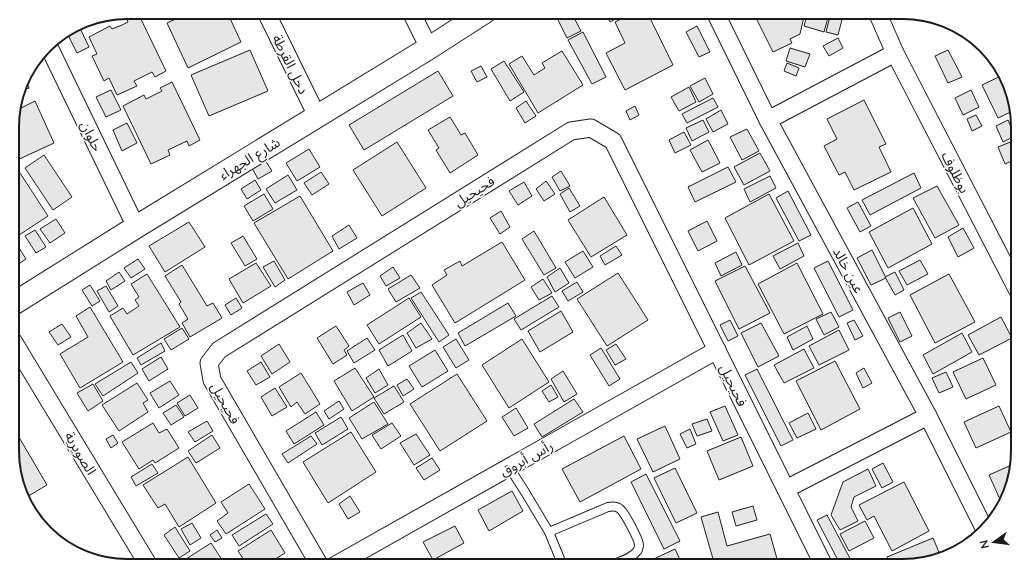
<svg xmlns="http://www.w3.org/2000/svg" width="1030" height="578" font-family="Lato,'Noto Sans Arabic',sans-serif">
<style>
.building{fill:#e6e6e6;stroke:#1a1a1a}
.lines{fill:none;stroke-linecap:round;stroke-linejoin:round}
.lane-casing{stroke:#1a1a1a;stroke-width:10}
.street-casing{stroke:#1a1a1a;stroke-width:19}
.secondary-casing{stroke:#1a1a1a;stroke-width:24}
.lane{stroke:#fff;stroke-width:8}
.street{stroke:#fff;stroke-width:17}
.secondary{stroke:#fff;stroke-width:22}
.labels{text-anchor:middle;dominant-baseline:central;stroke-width:3;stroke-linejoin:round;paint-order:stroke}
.street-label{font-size:14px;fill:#1a1a1a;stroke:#fff}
.rim{fill:none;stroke:#1a1a1a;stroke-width:2}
</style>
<rect width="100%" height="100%" fill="#fff"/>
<g class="building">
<polygon points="191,12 227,12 241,42 188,68 167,23"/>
<polygon points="554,12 571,12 581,31 567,38"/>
<polygon points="605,12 619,12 621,16 610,22"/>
<polygon points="635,12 647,12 673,65 625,90 606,53 625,43 615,22"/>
<polygon points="753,12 805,12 800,34 790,39 792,43 773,52"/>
<polygon points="808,12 822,12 829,14 824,32 804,26"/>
<polygon points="831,12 844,12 838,35 826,32"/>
<polygon points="138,13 166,71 155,77 152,72 134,81 137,86 117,95 109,78 104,81 92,56 97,54 89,37 110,26 112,29 122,25 128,22 127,19"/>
<polygon points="78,24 89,47 77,53 66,31"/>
<polygon points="697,26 710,52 699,57 686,32"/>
<polygon points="583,32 606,77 592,84 568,40"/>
<polygon points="838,38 843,48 829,56 823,46"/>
<polygon points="790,48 810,54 805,67 786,61"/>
<polygon points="250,50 268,91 209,116 191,75"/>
<polygon points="948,50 962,77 948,83 935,56"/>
<polygon points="562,51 583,85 538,113 509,64 522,56 534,75 545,68 542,63"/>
<polygon points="504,61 524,92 510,101 491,69"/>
<polygon points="787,63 799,68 796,76 784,71"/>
<polygon points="481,66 487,77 477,82 471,71"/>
<polygon points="438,71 453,96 364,150 349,125"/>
<polygon points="1003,75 1015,110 998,118 982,85"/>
<polygon points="24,77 29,88 19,92"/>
<polygon points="705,78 713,94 699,102 690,86"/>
<polygon points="172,82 200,140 189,146 187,141 168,150 170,155 151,164 123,106 144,95 146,99 162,91 160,88"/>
<polygon points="689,87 696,102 679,111 671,97"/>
<polygon points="111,90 121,110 106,117 96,97"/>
<polygon points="971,90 979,107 963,115 955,98"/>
<polygon points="713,98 718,107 687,123 682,114"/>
<polygon points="864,100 886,144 879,147 891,172 854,190 845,172 839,175 824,146 837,139 827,119"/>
<polygon points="35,101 54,143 13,162 13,112"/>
<polygon points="526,101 536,116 525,123 516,108"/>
<polygon points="635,106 639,115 630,120 626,111"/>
<polygon points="721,110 728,124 713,132 706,119"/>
<polygon points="976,115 982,126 972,131 967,119"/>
<polygon points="450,117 461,135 465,133 478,155 450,173 436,150 439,148 428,130"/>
<polygon points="703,120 709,132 692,141 686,128"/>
<polygon points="1008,120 1015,136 1003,142 996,126"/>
<polygon points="127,123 137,143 122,151 113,130"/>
<polygon points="747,129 759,151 742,160 730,137"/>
<polygon points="684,132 691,145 675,153 669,140"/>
<polygon points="1018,139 1018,158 1005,164 998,147"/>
<polygon points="708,140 720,163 702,172 690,150"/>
<polygon points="397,142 426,188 382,216 353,170"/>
<polygon points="309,149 320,167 297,181 286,163"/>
<polygon points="760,153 770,171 744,185 734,167"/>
<polygon points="44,155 72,197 53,210 25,168"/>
<polygon points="265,160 272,171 258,179 252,168"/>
<polygon points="728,167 736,182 695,202 688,187"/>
<polygon points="561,171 570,186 560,191 552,177"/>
<polygon points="321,172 329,184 312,195 304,183"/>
<polygon points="20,173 48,216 13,239 13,178"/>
<polygon points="914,173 921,188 870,215 862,200"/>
<polygon points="288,175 297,190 275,203 266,189"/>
<polygon points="770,176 776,188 750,202 744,189"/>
<polygon points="255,180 261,190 247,199 241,189"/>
<polygon points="546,181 555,194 544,201 536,189"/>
<polygon points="524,182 532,196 518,205 509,191"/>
<polygon points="937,186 959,225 935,238 913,198"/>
<polygon points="569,188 580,206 570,212 560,194"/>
<polygon points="788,191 811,235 799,241 776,198"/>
<polygon points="264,194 273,209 253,221 244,206"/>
<polygon points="769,194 794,241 749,265 725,218"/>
<polygon points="300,196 333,251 288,279 254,223"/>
<polygon points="604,197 627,235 591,257 568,220"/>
<polygon points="858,202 871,226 860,232 847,208"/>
<polygon points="913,208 932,244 888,268 869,232"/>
<polygon points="501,211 510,227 500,234 490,218"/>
<polygon points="56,219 65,233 50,243 40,229"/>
<polygon points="707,221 717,241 698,251 688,231"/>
<polygon points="189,222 205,247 165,272 149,246"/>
<polygon points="349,225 357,238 339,249 332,236"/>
<polygon points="963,228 974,248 958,257 948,237"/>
<polygon points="35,230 46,247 36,253 25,236"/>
<polygon points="534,231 556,268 544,275 522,239"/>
<polygon points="243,236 257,259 245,266 231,243"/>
<polygon points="502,242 525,280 455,323 432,285 447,275 444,270 460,261 462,266"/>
<polygon points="16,243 26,259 13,268 13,246"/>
<polygon points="798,243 804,256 780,269 773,256"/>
<polygon points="616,246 622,255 605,265 600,256"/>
<polygon points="872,250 886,278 871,285 857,258"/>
<polygon points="583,251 593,267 575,278 565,262"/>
<polygon points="736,252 742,265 721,276 715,263"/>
<polygon points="138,259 145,269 131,278 124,268"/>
<polygon points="920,260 928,274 907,285 899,271"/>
<polygon points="274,261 285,280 275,287 263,267"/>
<polygon points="828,261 853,310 839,317 814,268"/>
<polygon points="256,263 271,286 243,303 229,279"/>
<polygon points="797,263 823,314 784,334 758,284"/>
<polygon points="182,265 207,306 213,303 222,318 190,337 182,323 188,319 179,304 181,302 165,276"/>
<polygon points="745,266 770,313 739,329 715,281"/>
<polygon points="393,267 400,278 386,286 380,276"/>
<polygon points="560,268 569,283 555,292 547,277"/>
<polygon points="119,272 125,281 111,290 106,281"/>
<polygon points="895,272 904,290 895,295 885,277"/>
<polygon points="618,273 648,320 607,346 577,299"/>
<polygon points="147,274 180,327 133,355 110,316 123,308 127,314 139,306 135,300 139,297 131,284"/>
<polygon points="949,274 975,322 935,343 910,295"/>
<polygon points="411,275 420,288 396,302 388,289"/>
<polygon points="543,279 552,293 539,300 531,287"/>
<polygon points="577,282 583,292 568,301 562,291"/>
<polygon points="363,283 370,295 354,305 347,292"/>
<polygon points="90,285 100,301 92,306 82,290"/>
<polygon points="106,286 118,306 109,312 97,291"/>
<polygon points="421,292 449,335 439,342 411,298"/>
<polygon points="552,296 559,307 521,330 514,319"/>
<polygon points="236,298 242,308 231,315 225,305"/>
<polygon points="409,298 421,317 379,344 367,325"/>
<polygon points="508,303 516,316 465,346 458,333"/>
<polygon points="90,307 123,362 80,388 60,354 88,337 76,316"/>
<polygon points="561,311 573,332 540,352 528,331"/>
<polygon points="831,312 839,327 824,335 816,319"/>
<polygon points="900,312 912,336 900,342 888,318"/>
<polygon points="1001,317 1012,338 979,355 968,335"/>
<polygon points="730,320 738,336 728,341 720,325"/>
<polygon points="854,320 863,336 855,340 847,323"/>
<polygon points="421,323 432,339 416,348 407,333"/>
<polygon points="761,323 779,356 758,367 741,333"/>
<polygon points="62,324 71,337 58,345 49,332"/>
<polygon points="336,326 349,346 344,350 347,355 333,364 317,338"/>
<polygon points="807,326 813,339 793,350 787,337"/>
<polygon points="182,328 189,339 171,350 164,339"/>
<polygon points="839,330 849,350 819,365 809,346"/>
<polygon points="962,333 972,352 933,374 923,355"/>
<polygon points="403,335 412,351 388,366 379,350"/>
<polygon points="367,338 375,350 354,363 347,351"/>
<polygon points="456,339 469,360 456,368 443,347"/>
<polygon points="522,339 549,382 509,408 482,365"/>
<polygon points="161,343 165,351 141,365 137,358"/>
<polygon points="279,344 290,362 272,374 261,356"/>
<polygon points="616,344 626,359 615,365 606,350"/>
<polygon points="601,348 620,379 609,386 590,355"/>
<polygon points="804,349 814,368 784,383 774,365"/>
<polygon points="435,350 448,371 422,387 409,366"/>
<polygon points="161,357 168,369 149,381 142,369"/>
<polygon points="983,358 996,385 966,399 953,372"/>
<polygon points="835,361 860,409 821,430 796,381"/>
<polygon points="131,362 138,373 103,396 95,384"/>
<polygon points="261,362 270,377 256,385 247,371"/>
<polygon points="355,368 374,397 352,411 334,381"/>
<polygon points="864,368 872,383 863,388 856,373"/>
<polygon points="379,369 388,385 375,393 366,378"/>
<polygon points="757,369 793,440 781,446 745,375"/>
<polygon points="563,371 577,394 564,402 551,379"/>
<polygon points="946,372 953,387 939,393 932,378"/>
<polygon points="301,373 320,404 305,414 297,402 291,407 279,387"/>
<polygon points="457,374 487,421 440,451 410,404"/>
<polygon points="407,379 414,389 403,396 397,385"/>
<polygon points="170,381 179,395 159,408 150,393"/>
<polygon points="137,383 148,400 143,403 148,412 119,431 102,405"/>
<polygon points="93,384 103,401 88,411 77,393"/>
<polygon points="551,385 558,397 549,402 542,391"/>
<polygon points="394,386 404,402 384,414 374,398"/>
<polygon points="275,388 287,407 272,416 261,397"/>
<polygon points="190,395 198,408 185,416 177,403"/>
<polygon points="574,399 583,412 542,437 534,424"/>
<polygon points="339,401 344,409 329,419 324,411"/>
<polygon points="374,402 388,424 362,439 349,418"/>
<polygon points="176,405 184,417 171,425 163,413"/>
<polygon points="725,406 738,435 723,441 710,412"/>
<polygon points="999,406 1011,432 976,448 964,422"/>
<polygon points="516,408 528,428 514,436 502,417"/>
<polygon points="1018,408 1018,426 1011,411"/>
<polygon points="316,412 324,425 294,444 286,431"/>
<polygon points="808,413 816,429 797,438 789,423"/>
<polygon points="341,417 348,429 322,445 315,433"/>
<polygon points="707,419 712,431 697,436 692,424"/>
<polygon points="207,421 213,431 195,442 188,432"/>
<polygon points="153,423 159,433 167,429 179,448 155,463 153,460 139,469 122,442"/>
<polygon points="392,423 401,436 381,449 372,435"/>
<polygon points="665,426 680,459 653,472 637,439"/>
<polygon points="13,427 47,485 25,498 13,466"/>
<polygon points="690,429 696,444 687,448 680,434"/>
<polygon points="351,432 376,472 328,503 303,462"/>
<polygon points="416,434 430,455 414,465 400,443"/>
<polygon points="113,435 118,443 111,448 106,439"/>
<polygon points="212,435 220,448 196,463 188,451"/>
<polygon points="311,436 317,444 288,463 282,454"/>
<polygon points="624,436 641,469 580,502 562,469"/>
<polygon points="741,437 753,466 719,480 707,451"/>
<polygon points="188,457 216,503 179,527 165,504 158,508 143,485"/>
<polygon points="432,458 440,470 424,480 416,468"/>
<polygon points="883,463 893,482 882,488 872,469"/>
<polygon points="1016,463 1003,506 989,475"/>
<polygon points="152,464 158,473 136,486 131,477"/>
<polygon points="675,468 697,513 676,523 654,478"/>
<polygon points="868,469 876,486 854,497 851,507 858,521 840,530 831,515 843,482"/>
<polygon points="646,474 680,541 664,549 631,482"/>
<polygon points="904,482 929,531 892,551 874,516 867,520 859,505"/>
<polygon points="249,484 265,509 226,534 217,521 228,513 221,502"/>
<polygon points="512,491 523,511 489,531 478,510"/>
<polygon points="350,496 360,512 348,519 339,504"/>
<polygon points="753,506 757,520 736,526 732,512"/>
<polygon points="718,512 727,546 770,534 779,566 715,566 701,517"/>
<polygon points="266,514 273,524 239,546 232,535"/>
<polygon points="827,515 854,566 841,566 817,520"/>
<polygon points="865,521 874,538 849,551 840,534"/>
<polygon points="192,523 201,538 190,545 181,529"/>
<polygon points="455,526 464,543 433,560 423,542"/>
<polygon points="175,527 190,551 179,558 164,535"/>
<polygon points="217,530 222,538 215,542 210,535"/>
<polygon points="271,530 285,553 264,566 248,566 238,551"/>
<polygon points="933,538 941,557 910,566 891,566 887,557"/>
<polygon points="211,543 226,566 187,566 183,561"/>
<polygon points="675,549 683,566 639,566"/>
</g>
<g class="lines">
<g class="lane-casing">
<g id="lane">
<polyline points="509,467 525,492 549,532 563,566"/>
<path d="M549,532L608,507C613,506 617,506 620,509C625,513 639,540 639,545C639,546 638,551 637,551C632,559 617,562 609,566"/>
</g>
</g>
<g class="street-casing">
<g id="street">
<polyline points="266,12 317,116"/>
<polyline points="411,12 429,48"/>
<polyline points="715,12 768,120 928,416 984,528"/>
<polyline points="877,12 895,53 1018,291"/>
<polyline points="48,45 136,227"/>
<polyline points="768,120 895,53"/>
<polyline points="13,341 149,566"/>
<polyline points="786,489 928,416"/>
<polyline points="320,566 212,380 209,363 219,350 571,131 591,128 613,141 824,566"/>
<polyline points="334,566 717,350"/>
</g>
</g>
<g class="secondary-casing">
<polyline id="secondary" points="13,304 136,227 429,48 485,12"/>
</g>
<use href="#lane" class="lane"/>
<use href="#street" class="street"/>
<use href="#secondary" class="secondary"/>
</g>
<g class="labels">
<g class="street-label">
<text transform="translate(291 64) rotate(64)">دحل القرطة</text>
<text transform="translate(92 136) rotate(64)">حلوان</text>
<text transform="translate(249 158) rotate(-31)">شارع الجهراء</text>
<text transform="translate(956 172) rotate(63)">بوظلوف</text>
<text transform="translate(474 191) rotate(-32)">فحيحيل</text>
<text transform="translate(849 270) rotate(62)">عين خالد</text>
<text transform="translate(734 385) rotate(64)">فحيحيل</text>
<text transform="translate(226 403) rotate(61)">فحيحيل</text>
<text transform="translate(81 453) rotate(59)">الصويرية</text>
<text transform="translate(526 458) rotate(-29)">رأس أبروق</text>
</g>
</g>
<path d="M0 0H1030V578H0ZM127 19H903A108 108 0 0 1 1011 127V451A108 108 0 0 1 903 559H127A108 108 0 0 1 19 451V127A108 108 0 0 1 127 19Z" fill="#fff" fill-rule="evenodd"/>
<path class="rim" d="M127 19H903A108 108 0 0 1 1011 127V451A108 108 0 0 1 903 559H127A108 108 0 0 1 19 451V127A108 108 0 0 1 127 19Z"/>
<g transform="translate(994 542) rotate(256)" stroke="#ffffff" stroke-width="3" paint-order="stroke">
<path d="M0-3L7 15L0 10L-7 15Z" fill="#1a1a1a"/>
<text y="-6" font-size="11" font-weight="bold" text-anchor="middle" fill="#1a1a1a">N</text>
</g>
</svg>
